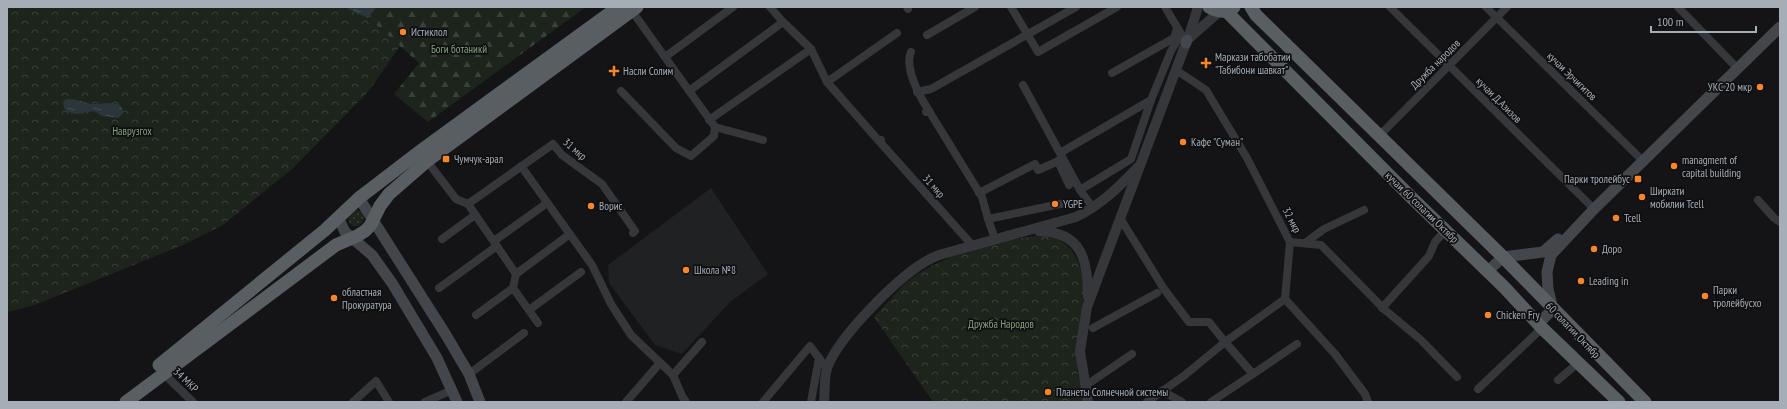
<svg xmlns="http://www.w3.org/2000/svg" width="1787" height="409" font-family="'PT Sans Narrow',sans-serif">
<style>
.built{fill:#202123}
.grass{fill:url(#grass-dots)}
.forest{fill:url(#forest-firs)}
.park{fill:url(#park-crowns)}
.water{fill:url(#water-ripples)}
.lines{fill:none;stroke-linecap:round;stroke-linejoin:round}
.minor{stroke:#35373b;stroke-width:8}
.tertiary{stroke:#35373b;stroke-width:10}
.secondary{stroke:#43474b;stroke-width:11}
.trunk{stroke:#595e63;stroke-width:13}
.poi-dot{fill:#f7862b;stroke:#0f0f11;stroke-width:1.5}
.labels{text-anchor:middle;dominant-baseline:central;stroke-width:3.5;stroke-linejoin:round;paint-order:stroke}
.poi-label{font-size:11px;fill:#a5aeb7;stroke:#0f0f11;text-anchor:start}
.park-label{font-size:11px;fill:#82a27c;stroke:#0f0f11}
.street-label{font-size:11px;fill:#a5aeb7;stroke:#0f0f11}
</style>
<defs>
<pattern id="grass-dots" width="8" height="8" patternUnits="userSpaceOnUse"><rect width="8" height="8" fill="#1c241c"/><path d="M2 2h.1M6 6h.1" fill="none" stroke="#3a413b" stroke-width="1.8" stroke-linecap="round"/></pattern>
<pattern id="forest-firs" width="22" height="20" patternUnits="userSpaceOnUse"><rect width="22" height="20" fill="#1c241c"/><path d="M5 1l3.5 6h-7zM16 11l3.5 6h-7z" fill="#3a413b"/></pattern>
<pattern id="park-crowns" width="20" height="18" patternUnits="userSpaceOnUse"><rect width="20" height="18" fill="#1c241c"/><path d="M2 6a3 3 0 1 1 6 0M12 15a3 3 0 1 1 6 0" fill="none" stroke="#3a413b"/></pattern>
<pattern id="water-ripples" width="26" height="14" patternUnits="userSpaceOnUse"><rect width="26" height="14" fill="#2a363a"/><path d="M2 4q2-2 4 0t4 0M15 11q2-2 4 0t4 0" fill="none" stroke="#465154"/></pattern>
</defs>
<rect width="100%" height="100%" fill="#141416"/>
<polygon class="built" points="711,188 768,274 730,302 682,354 655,345 609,283 608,265"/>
<circle class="grass" cx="356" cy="218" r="8"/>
<polygon class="forest" points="377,7 586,7 428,122 394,94 419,63 368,18"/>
<g class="park">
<polygon points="7,7 344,7 368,18 400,46 369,91 292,169 223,225 183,245 35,305 7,312"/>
<path d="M1044,235L1059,239L1071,249L1078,261L1082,275L1084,293L1077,371L1085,402H933L874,317C885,306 895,293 906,283C940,254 999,240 1044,235Z"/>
</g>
<g class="water">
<polygon points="344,7 377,7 368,18"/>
<path d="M66,99C77,98 85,104 95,104C104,104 111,102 120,105L124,112L118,118L102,116L94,111L77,114L68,112L64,108L63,102Z"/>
</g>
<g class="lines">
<g class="minor">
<polyline points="770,7 783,22 811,49 827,82 879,141 881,140"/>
<polyline points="907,7 908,9"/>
<polyline points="1011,7 1038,52 1117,7"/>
<polyline points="1165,7 1180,32"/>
<polyline points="1390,7 1594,209"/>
<polyline points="1486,7 1643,161"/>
<polyline points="1678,7 1737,68"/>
<polyline points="632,11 715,127 763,140"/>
<polyline points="927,35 975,7"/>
<path d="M911,52C904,68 920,97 929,111L926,112"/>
<polyline points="665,57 733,7"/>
<polyline points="1176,70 1206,90 1247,158 1290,242 1321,245 1385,310 1421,340 1457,377"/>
<polyline points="1112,73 1174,38 1177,29"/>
<polyline points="827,82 897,33"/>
<polyline points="1023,85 1080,190 1131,159 1151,100 1171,51 1181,34"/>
<polyline points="621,91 676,148 691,156 714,136 715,127"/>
<polyline points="689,91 783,22"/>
<polyline points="917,92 931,89 1076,7"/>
<polyline points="929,111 982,197 988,219"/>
<polyline points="709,120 811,49"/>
<polyline points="1379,136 1507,7"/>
<polyline points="879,141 972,245"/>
<polyline points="1060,153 1151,100"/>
<polyline points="427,161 456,199 468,204 516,274 513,288 538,323"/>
<polyline points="1058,161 1069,185"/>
<polyline points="521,166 592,265 611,304 631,335 673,375 682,396 686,402"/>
<polyline points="1080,190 1093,208"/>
<polyline points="979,193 1035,164 1038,170 1063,159"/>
<polyline points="1758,200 1774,218 1780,222"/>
<polyline points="468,204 553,144 562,155 602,184 635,231 633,233"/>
<polyline points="1120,218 1164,289 1189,322 1209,322 1225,342 1285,299"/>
<polyline points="442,239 475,215"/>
<polyline points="995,239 988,219 1065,203"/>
<polyline points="494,241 547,203"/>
<polyline points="1290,242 1285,299 1335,354 1365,394 1368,402"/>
<polyline points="1305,243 1324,229 1364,210"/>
<polyline points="516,274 570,234"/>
<polyline points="439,288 497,246"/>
<polyline points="1382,308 1429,256 1435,242 1445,231"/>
<polyline points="529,310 581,272"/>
<polyline points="476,315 513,288"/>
<polyline points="1093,328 1157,293"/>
<polyline points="163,373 193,402"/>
<polyline points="469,374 524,333"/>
<polyline points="673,375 702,342"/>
<polyline points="1558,380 1578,363"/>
<polyline points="1085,386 1132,354"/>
<polyline points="1478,389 1542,328"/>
<polyline points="1162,391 1182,402"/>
<polyline points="353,402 376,381 389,402"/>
<polyline points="425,402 452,390"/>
<polyline points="626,402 660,363"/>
<polyline points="763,402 810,346 827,369"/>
<polyline points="811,402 819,358"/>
<polyline points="1147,402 1185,375 1225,342 1253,374 1297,344"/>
<polyline points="1211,402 1253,374"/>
</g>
<g class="tertiary">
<polyline points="1188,39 1198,7"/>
<polyline points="1187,40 1220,11"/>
<path d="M1039,231C1082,232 1088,260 1088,297"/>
<path d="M824,402C825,391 824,379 827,368C839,336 901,273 932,258C936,256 942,254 946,253L1076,217C1101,205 1120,186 1139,166"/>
<polyline points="1088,402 1080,351 1087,307 1186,43"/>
</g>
<g class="secondary">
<polyline points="1186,43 1187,40"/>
<polyline points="359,198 446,335 469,374 480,402"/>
<polyline points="338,217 345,232 372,255 392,283 437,358 457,402"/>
<polyline points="1488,271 1503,257 1543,252 1558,239"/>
<polyline points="1538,324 1553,309 1548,289 1547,272 1551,255 1594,209 1780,27"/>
</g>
<g class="trunk">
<path d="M1209,7C1217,12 1225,13 1234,7"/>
<polyline points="1251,7 1256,15 1503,257 1645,402"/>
<polyline points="1226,11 1412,198 1505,288 1542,328 1619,402"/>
<polyline points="159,365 325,230 359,198 423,149 618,7"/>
<polyline points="126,402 336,245 357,236 365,231 370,226 380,206 389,194 427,161 637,7"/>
</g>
</g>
<g class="poi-dot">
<circle cx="403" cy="32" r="4"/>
<path d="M1204 57h4v4h4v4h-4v4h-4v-4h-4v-4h4z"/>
<path d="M612 65h4v4h4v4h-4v4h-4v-4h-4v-4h4z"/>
<circle cx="1760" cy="87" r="4"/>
<circle cx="1183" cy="142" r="4"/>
<rect x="442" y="155" width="8" height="8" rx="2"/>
<circle cx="1674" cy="166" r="4"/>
<rect x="1634" y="175" width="8" height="8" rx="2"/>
<circle cx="1642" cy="197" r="4"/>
<circle cx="1055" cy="204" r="4"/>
<circle cx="591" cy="206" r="4"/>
<circle cx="1616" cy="218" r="4"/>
<circle cx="1594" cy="249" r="4"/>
<circle cx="686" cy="270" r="4"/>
<circle cx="1581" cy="281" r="4"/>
<circle cx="1705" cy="296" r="4"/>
<circle cx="334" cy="298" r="4"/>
<circle cx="1488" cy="315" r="4"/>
<circle cx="1048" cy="392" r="4"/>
</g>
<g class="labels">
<g class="poi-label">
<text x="411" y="32">Истиклол</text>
<text x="1215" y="57">Маркази табобатии<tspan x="1215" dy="13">"Табибони шавкат"</tspan></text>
<text x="623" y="71">Насли Солим</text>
<text x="1752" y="87" text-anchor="end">УКС 20 мкр</text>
<text x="1191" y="142">Кафе "Суман"</text>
<text x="454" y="159">Чумчук-арал</text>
<text x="1682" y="160">managment of<tspan x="1682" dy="13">capital building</tspan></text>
<text x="1630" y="179" text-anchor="end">Парки тролейбус</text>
<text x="1650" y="191">Ширкати<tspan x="1650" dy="13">мобилии Tcell</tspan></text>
<text x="1063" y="204">YGPE</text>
<text x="599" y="206">Ворис</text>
<text x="1624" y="218">Tcell</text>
<text x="1602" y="249">Доро</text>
<text x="694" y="270">Школа №8</text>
<text x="1589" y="281">Leading in</text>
<text x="1713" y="290">Парки<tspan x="1713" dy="13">тролейбусхо</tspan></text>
<text x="342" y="292">областная<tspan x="342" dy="13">Прокуратура</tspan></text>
<text x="1496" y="315">Chicken Fry</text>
<text x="1056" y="392">Планеты Солнечной системы</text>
</g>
<g class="park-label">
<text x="459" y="49">Боги ботаникй</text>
<text x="132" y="131">Наврузгох</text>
<text x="1001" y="324">Дружба Народов</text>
</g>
<g class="street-label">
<text transform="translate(1435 64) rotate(-45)">Дружба народов</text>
<text transform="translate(1572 76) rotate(44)">кучаи Эрчигитов</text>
<text transform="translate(1499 100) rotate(45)">кучаи Д.Азизов</text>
<text transform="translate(575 149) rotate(41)">31 мкр</text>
<text transform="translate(934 186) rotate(48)">31 мкр</text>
<text transform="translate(1422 207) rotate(44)">кучаи 60 солагии Октябр</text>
<text transform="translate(1292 220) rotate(63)">32 мкр</text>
<text transform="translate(1573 330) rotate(46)">60 солагии Октябр</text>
<text transform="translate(186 380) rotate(44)">34 МКР</text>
</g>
</g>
<rect width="1787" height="409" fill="none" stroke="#a5aeb7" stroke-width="16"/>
<path d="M1651 26v6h105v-6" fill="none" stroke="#a5aeb7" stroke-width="2"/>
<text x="1657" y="26" font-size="12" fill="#a5aeb7" stroke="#0f0f11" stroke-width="3" paint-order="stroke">100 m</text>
</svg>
